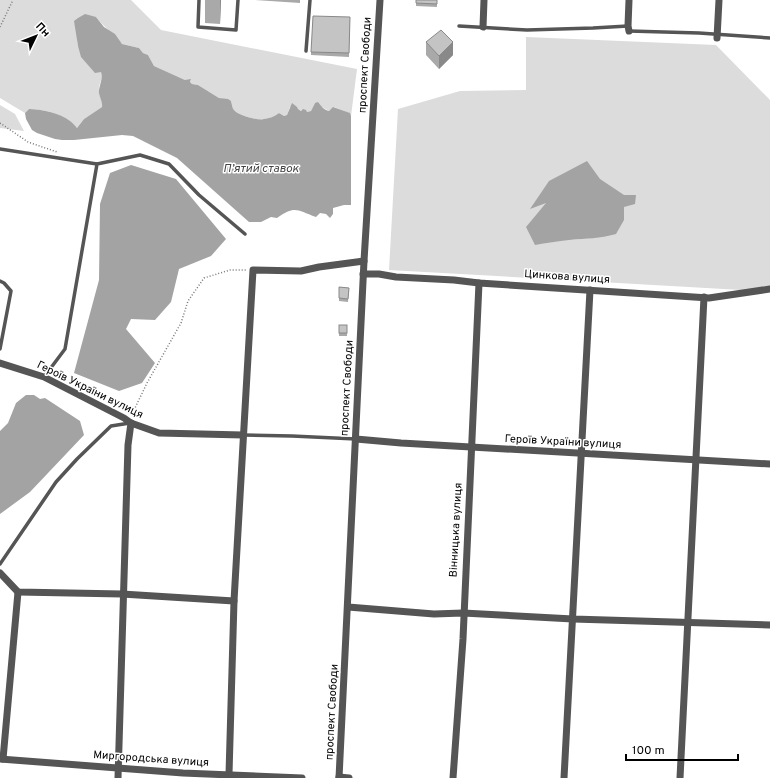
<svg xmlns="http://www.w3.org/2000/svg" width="770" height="778" font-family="Overpass,sans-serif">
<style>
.green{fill:#dcdcdc}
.water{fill:#a3a3a3}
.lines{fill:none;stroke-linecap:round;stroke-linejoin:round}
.path{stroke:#777;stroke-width:1.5;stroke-dasharray:1 2;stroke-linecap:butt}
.lane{stroke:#555;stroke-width:3.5}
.street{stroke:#555;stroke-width:7}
.wall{fill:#a9a9a9}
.shaded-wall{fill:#898989}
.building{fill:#c4c4c4;stroke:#898989}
.labels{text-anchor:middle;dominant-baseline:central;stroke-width:3;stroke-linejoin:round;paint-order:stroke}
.street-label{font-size:11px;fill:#000;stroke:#fff}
.water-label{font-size:12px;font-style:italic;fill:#444;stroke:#fff}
</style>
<rect width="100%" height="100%" fill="#fff"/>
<g class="green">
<path d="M0,0H131L161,30L357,69L351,116L349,113L334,107L329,111L315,103L311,111L307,112L290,107L287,115L284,116L279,113C274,117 269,118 264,119C259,121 237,115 234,110C232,108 232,104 231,101L219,98L198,85L192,84L190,82L191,80H185L154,66L148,55L143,53L139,48L122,44C114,34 104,27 96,17L77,40L78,46L101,72C103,81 98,84 99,91C99,97 103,100 102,107L84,119L77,128C65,115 47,109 29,109L25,113L0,98Z"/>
<polygon points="526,37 716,45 770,100 770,288 759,291 389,270 398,109 460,91 526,90"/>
<polygon points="0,105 15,114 24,131 0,128"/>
</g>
<g class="water">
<path d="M85,14L96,17L104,27L115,34L122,44L139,48L143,53L148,55L154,66L185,80L191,79L190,82L192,84L198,85L219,98L228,99L231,101C232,104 232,108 234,110C237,115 259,121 264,119C269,118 274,117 279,113L284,116L287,115L292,103L297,107L298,109L301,111L303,109L306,110L307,112L311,111L315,103L318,102C321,106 324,110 329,111L333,107L350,113L351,116V205H344L333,208V214L330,218L326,214L320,213L316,217C297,210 295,205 277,218L271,217L261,222H249L177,158L133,136L122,135L74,140H62L55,139L37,133L32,130L26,119L25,113L29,109C41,109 60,113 70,121C73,123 75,126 77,128L84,119L102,107C103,101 98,95 99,90C100,83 103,79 101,72L95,73L81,57L78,46L74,21L78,18Z"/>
<path d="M587,161L600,179L624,195H636L635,204L624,207V220L616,234C599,239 587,238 569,240C558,241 546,243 535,245L526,227L546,203L530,209L549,181Z"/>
<polygon points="131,165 176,179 226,239 211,256 179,269 171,302 155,320 131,319 126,329 155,363 142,383 119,391 74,373 99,280 100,204 110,173"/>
<polygon points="26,395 34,395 40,399 45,398 80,421 84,435 30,492 0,514 0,431 8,423 16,403"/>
</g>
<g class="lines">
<g class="path">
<polyline points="0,27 13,0"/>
<polyline points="0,123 28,142 57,152"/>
<polyline points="133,416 134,410 147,383 181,323 188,301 204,278 230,270 247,270"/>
</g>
<g class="lane">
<polyline points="199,0 198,27 236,30 238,0"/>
<polyline points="459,26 527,30 593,28 628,26"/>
<polyline points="629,31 699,33 770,38"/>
<polyline points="306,51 310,0"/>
<polyline points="0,149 97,164"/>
<polyline points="0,281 4,283 11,291 0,349"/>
<polyline points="44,377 65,349 97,164 140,155 169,164 199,195 245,234"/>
<polyline points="243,435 292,436 356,439"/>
<polyline points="0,564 56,482 77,459 111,426 130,423"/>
</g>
<g class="street">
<polyline points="483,27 484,0"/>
<polyline points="629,31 628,26 629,0"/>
<polyline points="717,38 719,0"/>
<polyline points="363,274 379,274 396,277 454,280 479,283 709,298 770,289"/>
<polyline points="0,363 44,377 124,418 131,423 159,433 243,435"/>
<polyline points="356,439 401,443 770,464"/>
<polyline points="0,573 18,592 122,594 234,601"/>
<polyline points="348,607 434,614 463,613 573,619 770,625"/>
<polyline points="0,759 183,773 302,778"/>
<polyline points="3,759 18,592"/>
<polyline points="229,774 234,601 253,270 301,271 319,267 364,261"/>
<polyline points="339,777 349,778"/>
<polyline points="118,778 128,445 131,423"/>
<polyline points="339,778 364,261 380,0"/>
<polyline points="453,778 463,639 479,283"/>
<polyline points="564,778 590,290"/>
<polyline points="680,778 704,297"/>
</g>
</g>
<g class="wall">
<polygon points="205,0 221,0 220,24 205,23"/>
<polygon points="255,0 300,0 300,3"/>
<polygon points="416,0 437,0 437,7 416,6"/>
<polygon points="350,17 349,57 311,55 311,52"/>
<polygon points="426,42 453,55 439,69 426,55"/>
<polygon points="339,287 349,288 348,302 339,301"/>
<rect x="339" y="325" width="8" height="11"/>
</g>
<g class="shaded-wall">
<polygon points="220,0 221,0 220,24"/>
<polygon points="453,42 453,55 439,69 439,56"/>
</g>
<g class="building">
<polygon points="416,0 437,0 437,4 416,3"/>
<polygon points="313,16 350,17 349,53 311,52"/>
<polygon points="441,30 453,42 439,56 426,42"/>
<polygon points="339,287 349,288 348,299 339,298"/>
<rect x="339" y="325" width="8" height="8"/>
</g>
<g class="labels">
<g class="street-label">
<text transform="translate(365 65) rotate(-87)">проспект Свободи</text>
<text transform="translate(567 277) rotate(4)">Цинкова вулиця</text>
<text transform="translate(347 388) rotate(-87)">проспект Свободи</text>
<text transform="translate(90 390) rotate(26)">Героїв України вулиця</text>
<text transform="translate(563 442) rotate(3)">Героїв України вулиця</text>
<text transform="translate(456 530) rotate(-87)">Вінницька вулиця</text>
<text transform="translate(332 712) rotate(-87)">проспект Свободи</text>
<text transform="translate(151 759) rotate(4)">Миргородська вулиця</text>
</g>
<g class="water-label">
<text x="261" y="169">П’ятий ставок</text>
</g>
</g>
<g transform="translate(36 36) rotate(47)" stroke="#ffffff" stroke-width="3" paint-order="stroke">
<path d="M0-3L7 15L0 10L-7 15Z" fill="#000000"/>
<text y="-6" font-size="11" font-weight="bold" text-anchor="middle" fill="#000000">Пн</text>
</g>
<path d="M626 754v6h112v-6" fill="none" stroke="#000000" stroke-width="2"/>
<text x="632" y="754" font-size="12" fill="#000000" stroke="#ffffff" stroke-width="3" paint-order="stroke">100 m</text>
</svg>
